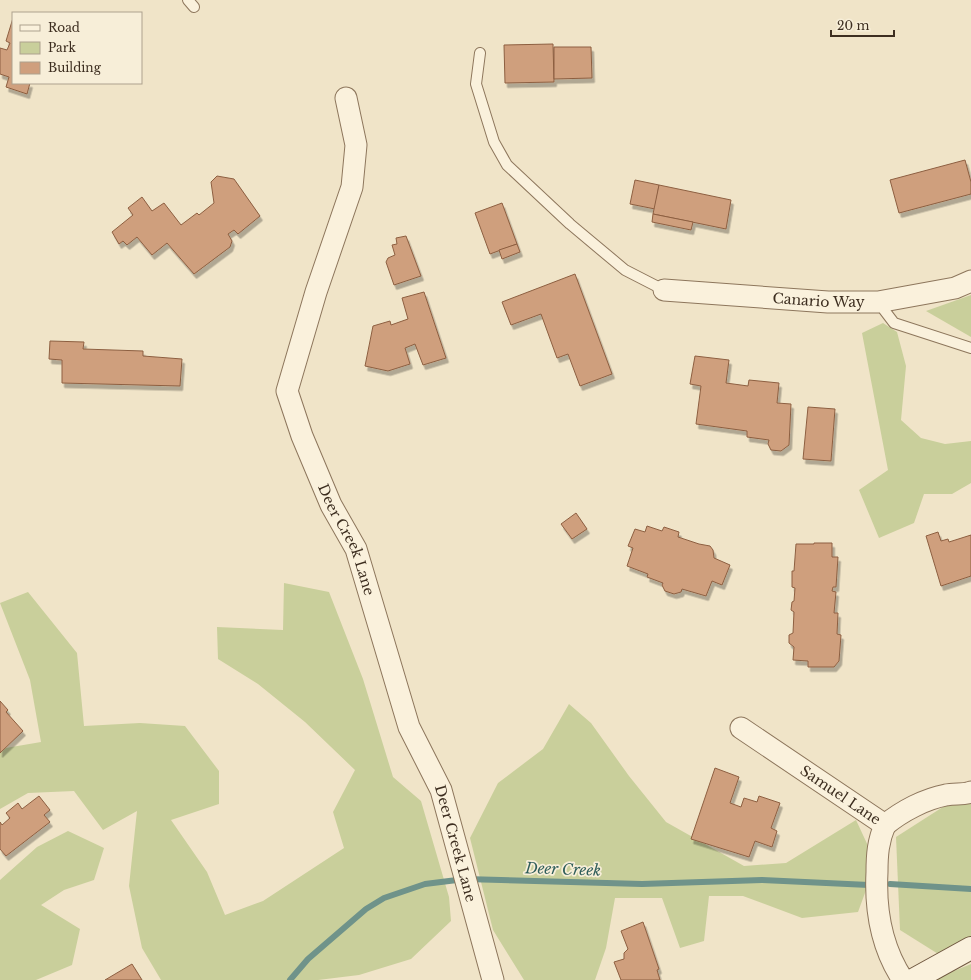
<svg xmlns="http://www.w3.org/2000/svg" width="971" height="980" font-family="'Libre Baskerville',serif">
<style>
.green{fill:#c9cf9b}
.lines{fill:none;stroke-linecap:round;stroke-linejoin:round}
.stream{stroke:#6f938a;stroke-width:6}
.building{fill:#cf9f7d;stroke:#8d5f41;filter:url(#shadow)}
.lane-casing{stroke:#8d765c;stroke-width:12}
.street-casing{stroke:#8d765c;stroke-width:23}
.secondary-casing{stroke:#6f573f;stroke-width:24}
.lane{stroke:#faf1dc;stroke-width:10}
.street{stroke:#faf1dc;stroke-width:21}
.secondary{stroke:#faf1dc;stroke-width:22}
.labels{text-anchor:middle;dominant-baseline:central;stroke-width:3.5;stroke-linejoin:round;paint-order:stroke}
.street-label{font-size:14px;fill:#3d2e20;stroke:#f7eed8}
.water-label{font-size:15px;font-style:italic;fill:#2f5d5a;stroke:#f7eed8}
</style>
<defs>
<filter id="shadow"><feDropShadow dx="2.5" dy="4.5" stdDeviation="0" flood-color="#0004"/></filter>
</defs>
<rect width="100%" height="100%" fill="#f0e4c8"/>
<g class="green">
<polygon points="971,295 971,337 926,311"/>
<polygon points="883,323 897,332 906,366 901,420 921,438 945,444 971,441 971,483 952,494 924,494 914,523 879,538 859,490 888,470 862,333"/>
<polygon points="284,583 329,592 363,679 393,777 421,801 449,897 451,921 411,959 359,975 318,980 161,980 142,948 129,886 137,811 103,830 74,791 28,793 0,809 0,749 41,742 30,680 0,603 28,592 77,653 84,726 140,723 185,726 219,771 219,804 171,820 207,872 225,915 263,901 344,848 333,812 355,770 305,722 258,684 218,659 217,627 283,630"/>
<polygon points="569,704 591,723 629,776 666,822 744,866 786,863 856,820 876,863 858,912 802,918 743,896 709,896 704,941 680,948 662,898 615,898 606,948 595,980 524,980 493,930 470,838 498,783 543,749"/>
<polygon points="971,793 971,941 943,957 900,930 896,837 946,805"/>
<polygon points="68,831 104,848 94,880 64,890 41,905 80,929 72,965 36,980 0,980 0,880 37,847"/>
<polygon points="971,964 971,980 932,980"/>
</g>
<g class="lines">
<g class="stream">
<polyline points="890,884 971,889"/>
<polyline points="290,980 308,959 366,909 384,898 425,884 465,879 642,884 762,880 869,885"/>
</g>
</g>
<g class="building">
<polygon points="13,18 13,83 30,83 27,94 6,87 9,77 0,74 0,48 7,50 10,43 6,41"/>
<polygon points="553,44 554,82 505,83 504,45"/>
<polygon points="554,47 591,47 592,78 554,79"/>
<polygon points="965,160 971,182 971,194 899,213 890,180"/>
<polygon points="217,176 234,179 260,216 238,234 234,230 228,234 232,241 230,247 194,274 167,243 152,255 137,237 127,245 123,241 119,244 112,232 133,215 128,208 142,197 152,211 164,203 181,225 197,213 199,215 214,203 211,182"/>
<polygon points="635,180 659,185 655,209 630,204"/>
<polygon points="659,185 731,200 726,229 653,214"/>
<polygon points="502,203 517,244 490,254 475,213"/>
<polygon points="653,214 693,222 691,230 652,222"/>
<polygon points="406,236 421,276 394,285 386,262 388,258 395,255 392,245 397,244 396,238"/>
<polygon points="517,244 520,252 502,259 499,250"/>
<polygon points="575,274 612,374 580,386 568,354 557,358 541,314 511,325 502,302"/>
<polygon points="424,292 446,358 423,365 415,344 405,348 410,364 388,371 365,366 373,326 390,321 391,325 408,319 402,298"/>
<polygon points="50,341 84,342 83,349 143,351 143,356 182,359 180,386 62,383 62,360 49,359"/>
<polygon points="695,356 729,360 726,383 748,386 749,380 779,383 777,403 791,404 789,445 781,451 771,450 768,444 769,440 747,437 747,431 696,424 701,386 690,384"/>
<polygon points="808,407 835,409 831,461 803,459"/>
<polygon points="576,513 587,529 572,539 561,524"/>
<polygon points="647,526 662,531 664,527 679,532 678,537 699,544 710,546 713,550 714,558 730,565 722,585 712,581 706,596 682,589 681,592 674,594 665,591 662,585 663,583 647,577 648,574 627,566 633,548 628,546 635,529 645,532"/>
<polygon points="938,532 941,541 948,539 949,542 971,535 971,576 941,586 926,536"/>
<polygon points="814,543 832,543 832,557 838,557 836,587 833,587 832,591 836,592 834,613 838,613 837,634 841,635 839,661 834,667 808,667 808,661 793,660 794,647 789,643 789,635 793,633 794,612 791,610 792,602 794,601 795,588 792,587 792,571 794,571 796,544 814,544"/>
<polygon points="0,701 8,710 6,712 23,731 0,753"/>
<polygon points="715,768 739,777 730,803 741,807 744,798 757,802 759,796 780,803 771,828 777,831 772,847 755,841 749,857 691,839"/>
<polygon points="39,796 50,810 44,815 50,822 6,856 0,849 0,822 2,825 10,818 6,813 18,803 22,809"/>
<polygon points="643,922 659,969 657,970 660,980 621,980 614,962 624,959 624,953 628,949 621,931"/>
<polygon points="132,964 142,980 105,980"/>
</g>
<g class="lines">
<g class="lane-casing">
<g id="lane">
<polyline points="188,0 194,7"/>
<polyline points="480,53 476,84 494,142 507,165 570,224 625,270 664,290"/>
<polyline points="878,302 894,323 971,348"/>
</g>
</g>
<g class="street-casing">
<g id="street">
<path id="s1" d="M346,98L356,145L352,187L316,292L287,391L302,436L331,505L356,549L409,727L441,790L493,980"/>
<path id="s2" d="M664,290L828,302H878L955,288L971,281"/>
<path id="s3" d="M741,728L885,825C878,841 877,855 877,872C875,911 881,947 903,980"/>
<path d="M885,825C902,811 925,799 946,795C954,793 964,795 971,792"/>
</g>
</g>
<g class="secondary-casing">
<polyline id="secondary" points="913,980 971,948"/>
</g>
<use href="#lane" class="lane"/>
<use href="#street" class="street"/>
<use href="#secondary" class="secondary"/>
</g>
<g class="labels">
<g class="street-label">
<text stroke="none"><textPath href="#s2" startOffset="155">Canario Way</textPath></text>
<text stroke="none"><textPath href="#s1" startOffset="465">Deer Creek Lane</textPath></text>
<text stroke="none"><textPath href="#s3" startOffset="120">Samuel Lane</textPath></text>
<text stroke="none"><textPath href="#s1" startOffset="789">Deer Creek Lane</textPath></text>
</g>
<g class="water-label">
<text transform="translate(563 869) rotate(2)">Deer Creek</text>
</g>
</g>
<rect x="12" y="12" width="130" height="72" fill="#f7eed8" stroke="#ada18e"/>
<rect x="20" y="25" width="20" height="6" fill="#faf1dc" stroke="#ada18e"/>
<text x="48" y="32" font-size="12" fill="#3d2e20">Road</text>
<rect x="20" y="42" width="20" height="12" fill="#c9cf9b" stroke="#ada18e"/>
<text x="48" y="52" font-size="12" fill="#3d2e20">Park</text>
<rect x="20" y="62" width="20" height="12" fill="#cf9f7d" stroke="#ada18e"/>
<text x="48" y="72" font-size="12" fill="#3d2e20">Building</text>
<path d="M831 30v6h63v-6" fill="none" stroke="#3d2e20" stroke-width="2"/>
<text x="837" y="30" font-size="12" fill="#3d2e20" stroke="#f7eed8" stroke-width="3" paint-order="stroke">20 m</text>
</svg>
